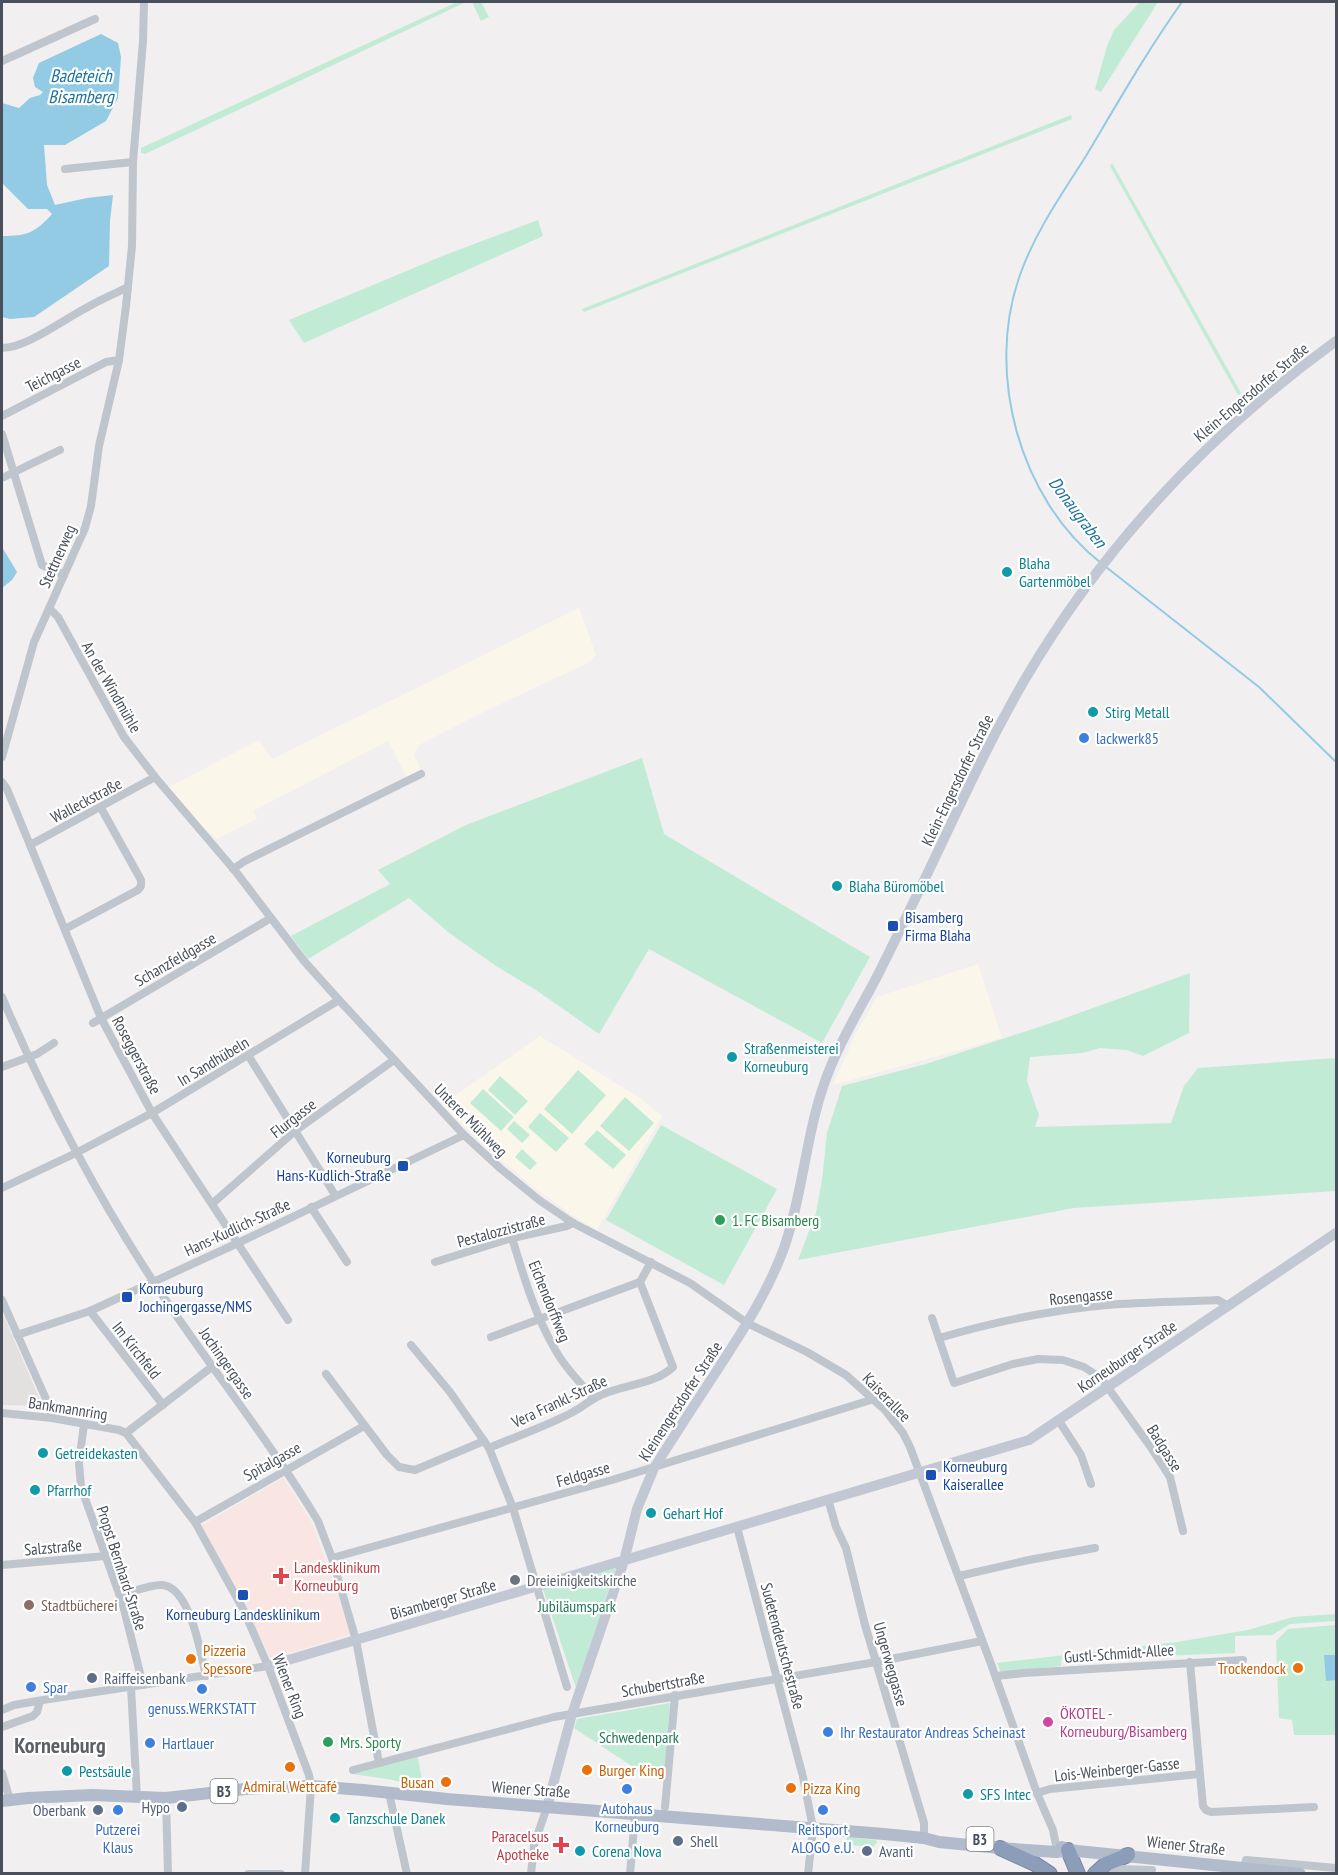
<svg xmlns="http://www.w3.org/2000/svg" width="1338" height="1875" font-family="'PT Sans Narrow',sans-serif">
<style>
.commercial{fill:#faf7ea}
.education{fill:#e2e1e0}
.medical{fill:#f9e6e2}
.green{fill:#c2ebd6}
.water{fill:#93cae4}
.lines{fill:none;stroke-linecap:round;stroke-linejoin:round}
.stream{stroke:#93cae4;stroke-width:2}
.highway-casing{stroke:#7788a5;stroke-width:16}
.street{stroke:#bfc5cd;stroke-width:8}
.secondary{stroke:#c1c8d4;stroke-width:10}
.primary{stroke:#b1bbcb;stroke-width:12}
.highway{stroke:#8b9db9;stroke-width:14}
.culture-dot{fill:#0f9aa8;stroke:#fff;stroke-width:2}
.shop-dot{fill:#3f7fe0;stroke:#fff;stroke-width:2}
.transit-dot{fill:#1a4fb4;stroke:#fff;stroke-width:2}
.leisure-dot{fill:#2e9e5b;stroke:#fff;stroke-width:2}
.health-dot{fill:#e0444e;stroke:#fff;stroke-width:2}
.worship-dot{fill:#6b7280;stroke:#fff;stroke-width:2}
.education-dot{fill:#8d6e63;stroke:#fff;stroke-width:2}
.food-dot{fill:#e8710a;stroke:#fff;stroke-width:2}
.service-dot{fill:#5c6f8a;stroke:#fff;stroke-width:2}
.hotel-dot{fill:#d1479c;stroke:#fff;stroke-width:2}
.labels{text-anchor:middle;dominant-baseline:central;stroke-width:4.5;stroke-linejoin:round;paint-order:stroke}
.shield{fill:#fff;stroke:#80848c;stroke-width:1.5}
.shield-label{font-size:15px;font-weight:bold;fill:#49505b}
.street-label{font-size:16px;fill:#49505b;stroke:#fff}
.culture-label{font-size:16px;fill:#0d838f;stroke:#fff;text-anchor:start}
.shop-label{font-size:16px;fill:#366cbe;stroke:#fff;text-anchor:start}
.transit-label{font-size:16px;fill:#164399;stroke:#fff;text-anchor:start}
.leisure-label{font-size:16px;fill:#27864d;stroke:#fff;text-anchor:start}
.health-label{font-size:16px;fill:#be3a42;stroke:#fff;text-anchor:start}
.worship-label{font-size:16px;fill:#5b616d;stroke:#fff;text-anchor:start}
.education-label{font-size:16px;fill:#785e54;stroke:#fff;text-anchor:start}
.park-label{font-size:16px;fill:#207654;stroke:#fff}
.food-label{font-size:16px;fill:#c56008;stroke:#fff;text-anchor:start}
.service-label{font-size:16px;fill:#4e5e75;stroke:#fff;text-anchor:start}
.hotel-label{font-size:16px;fill:#b23c85;stroke:#fff;text-anchor:start}
.water-label{font-size:18px;font-style:italic;fill:#1a739d;stroke:#fff}
.district-label{font-size:22px;font-weight:bold;fill:#5c5f63;stroke:#fff}
</style>
<rect width="100%" height="100%" fill="#f1efef"/>
<g class="commercial">
<polygon points="579,608 596,655 590,662 479,714 419,745 414,755 421,770 407,777 388,741 253,811 257,819 217,839 182,807 169,787 259,740 272,759"/>
<polygon points="978,964 1002,1038 833,1085 856,1033 877,997"/>
<polygon points="540,1036 643,1100 662,1116 597,1230 575,1217 532,1186 493,1154 442,1105"/>
</g>
<polygon class="education" points="2,1312 41,1402 40,1406 2,1405"/>
<polygon class="medical" points="283,1478 312,1523 351,1634 271,1659 237,1588 201,1526"/>
<g class="green">
<polygon points="457,2 466,2 145,154 141,153 141,148"/>
<polygon points="472,2 481,2 489,17 481,21"/>
<polygon points="1140,2 1158,2 1101,92 1095,89 1107,46 1114,30"/>
<polygon points="1071,115 1072,119 584,312 582,309"/>
<polygon points="1112,163 1241,393 1238,395 1110,166"/>
<polygon points="538,220 543,236 304,343 289,320 445,255"/>
<polygon points="642,758 664,834 870,957 822,1043 649,949 599,1034 536,990 496,966 448,932 409,898 308,959 291,936 390,884 378,870 466,825"/>
<polygon points="1190,973 1189,1033 1143,1056 1127,1050 1100,1048 1082,1053 1030,1057 1027,1081 1039,1115 1035,1127 1171,1123 1184,1086 1198,1068 1336,1058 1336,1191 1074,1208 798,1260 816,1213 822,1180 827,1133 842,1086 926,1064 1057,1021"/>
<polygon points="578,1070 606,1095 572,1134 544,1109"/>
<polygon points="500,1076 528,1101 515,1115 488,1090"/>
<polygon points="483,1089 514,1117 501,1131 470,1103"/>
<polygon points="625,1097 654,1123 629,1151 600,1126"/>
<polygon points="540,1113 569,1138 556,1152 528,1127"/>
<polygon points="514,1121 530,1135 522,1143 507,1129"/>
<polygon points="661,1125 777,1189 724,1285 606,1220"/>
<polygon points="597,1130 626,1155 613,1169 584,1144"/>
<polygon points="522,1149 537,1163 530,1170 515,1157"/>
<polygon points="616,1568 576,1688 543,1589"/>
<polygon points="1336,1614 1336,1621 1290,1624 1272,1635 1235,1636 1235,1653 1061,1660 1061,1666 1001,1673 997,1663 1177,1642 1248,1630 1293,1617"/>
<polygon points="1336,1625 1336,1735 1294,1735 1292,1720 1279,1718 1276,1641 1288,1629"/>
<polygon points="670,1703 664,1780 652,1775 650,1778 574,1728 577,1719"/>
<polygon points="418,1757 423,1787 388,1779 352,1774"/>
<polygon points="847,1837 876,1840 877,1842 873,1847 850,1845 846,1841"/>
</g>
<g class="water">
<path d="M101,34L118,43L121,57L118,98L106,121L65,145H44L47,185L55,205L87,198L113,195L110,221L109,266L34,317L10,319L2,317V236C27,236 35,233 52,214L47,209H28L2,183V103L19,108L30,98L40,95L43,92L35,87L33,78L39,63Z"/>
<polygon points="2,547 17,572 12,580 2,588"/>
<polygon points="1324,1655 1336,1655 1336,1680 1326,1681"/>
</g>
<g class="lines">
<g class="stream">
<path d="M1101,563C1019,499 985,372 1020,275C1035,232 1062,194 1086,156C1117,104 1147,51 1182,2"/>
<polyline points="1106,567 1259,687 1336,762"/>
</g>
<g class="highway-casing">
<g id="highway">
<polyline points="1000,1848 1035,1864 1050,1874"/>
<polyline points="1068,1850 1078,1874"/>
<polyline points="1095,1874 1106,1864 1128,1855"/>
</g>
</g>
<g class="street">
<polyline points="2,61 95,19"/>
<polyline points="65,169 133,162"/>
<path d="M2,348C26,348 63,320 86,308C99,300 114,294 128,287"/>
<polyline points="2,416 106,362 119,360"/>
<polyline points="2,434 42,565 64,575"/>
<polyline points="2,478 60,450"/>
<polyline points="49,608 58,617 124,737 155,777 236,872 304,961 339,1000 464,1135 501,1169 539,1200 573,1223 690,1283 747,1323 807,1352 846,1375 885,1410 903,1433 910,1447 991,1664 1037,1793 1053,1830 1056,1845"/>
<polyline points="2,757 34,642 85,528 91,506 99,446 119,360 126,306 132,246 133,162 143,41 144,2"/>
<polyline points="2,782 7,789 101,1018 152,1113 288,1320"/>
<polyline points="30,845 155,777"/>
<polyline points="233,869 245,861 421,774"/>
<polyline points="65,929 138,890 141,886 141,880 101,808"/>
<path d="M2,997C44,1095 94,1191 153,1281C206,1362 268,1438 318,1521L332,1558L356,1640L379,1763"/>
<polyline points="93,1023 271,918"/>
<polyline points="248,1055 335,1195"/>
<polyline points="2,1067 37,1054 54,1043"/>
<polyline points="2,1188 76,1153 152,1113 339,1000"/>
<polyline points="213,1203 295,1131 394,1060"/>
<polyline points="311,1207 347,1262"/>
<path d="M512,1238C524,1277 535,1316 556,1351C565,1368 581,1383 593,1398"/>
<polyline points="435,1262 512,1238 567,1226 573,1223"/>
<polyline points="2,1300 50,1408 52,1418"/>
<polyline points="90,1311 163,1405"/>
<polyline points="932,1318 954,1383 1013,1364 1038,1359 1063,1360 1084,1367 1101,1378 1152,1449 1170,1477 1183,1531"/>
<polyline points="17,1335 90,1311 238,1243 464,1135"/>
<polyline points="491,1337 640,1282"/>
<path d="M939,1338C994,1322 1050,1310 1107,1305C1144,1302 1181,1302 1218,1300L1228,1306"/>
<polyline points="411,1345 450,1392 489,1448 513,1508 567,1687"/>
<polyline points="326,1374 387,1455 399,1467 415,1470 484,1441"/>
<polyline points="2,1413 52,1418 119,1430 126,1433 195,1522 243,1609 268,1666 309,1775 311,1786 305,1874"/>
<polyline points="1059,1421 1081,1455 1091,1484"/>
<polyline points="84,1424 79,1463 81,1487 123,1605 143,1685"/>
<polyline points="126,1433 213,1366"/>
<path d="M489,1448C517,1436 547,1426 573,1412C583,1407 591,1399 601,1395C624,1384 654,1385 673,1367L640,1282L651,1262"/>
<polyline points="828,1499 836,1527 846,1548 865,1625 924,1823 924,1838"/>
<polyline points="195,1522 364,1426"/>
<polyline points="737,1527 802,1773"/>
<polyline points="332,1558 612,1480 874,1399"/>
<polyline points="2,1565 106,1556"/>
<polyline points="959,1576 1029,1560 1095,1548"/>
<path d="M120,1595C133,1592 148,1585 161,1585C190,1585 201,1655 206,1676"/>
<polyline points="996,1676 1024,1673 1243,1660"/>
<polyline points="131,1687 137,1797"/>
<polyline points="2,1710 14,1705 49,1699 268,1666"/>
<polyline points="2,1727 33,1716 37,1712 40,1701"/>
<polyline points="353,1770 554,1717 876,1662 982,1641"/>
<polyline points="2,1773 10,1800"/>
<polyline points="1200,1774 1203,1806 1206,1810 1211,1812 1314,1807"/>
<polyline points="803,1777 813,1828 808,1874"/>
<polyline points="389,1793 407,1874"/>
<polyline points="1037,1793 1050,1789 1200,1774 1190,1662"/>
<polyline points="166,1798 168,1874"/>
<polyline points="665,1807 675,1695"/>
<polyline points="1244,1867 1246,1860 1336,1868"/>
<polyline points="248,1874 281,1874"/>
<polyline points="531,1874 534,1845 547,1807"/>
<polyline points="630,1874 635,1815"/>
<polyline points="1112,1874 1117,1869 1152,1870"/>
</g>
<g class="secondary">
<polyline points="268,1666 1029,1440 1336,1233"/>
<path d="M547,1807L572,1714L624,1561L637,1509L654,1468C674,1436 695,1404 716,1372C742,1332 768,1292 784,1248C805,1188 806,1124 831,1066C842,1039 857,1013 871,988C888,956 903,923 919,891C953,821 985,748 1024,681C1103,546 1211,432 1336,341"/>
</g>
<g class="primary">
<polyline points="2,1801 28,1798 92,1795 166,1798 245,1789 311,1786 363,1790 447,1799 884,1834 924,1838 939,1842 1000,1848 1056,1852 1068,1850"/>
<polyline points="1062,1847 1068,1850 1300,1874"/>
</g>
<use href="#highway" class="highway"/>
</g>
<g class="culture-dot">
<circle cx="1007" cy="572" r="6"/>
<circle cx="1093" cy="712" r="6"/>
<circle cx="837" cy="886" r="6"/>
<circle cx="732" cy="1057" r="6"/>
<circle cx="43" cy="1453" r="6"/>
<circle cx="35" cy="1490" r="6"/>
<circle cx="651" cy="1513" r="6"/>
<circle cx="67" cy="1771" r="6"/>
<circle cx="968" cy="1794" r="6"/>
<circle cx="335" cy="1818" r="6"/>
<circle cx="580" cy="1851" r="6"/>
</g>
<g class="shop-dot">
<circle cx="1084" cy="738" r="6"/>
<circle cx="31" cy="1687" r="6"/>
<circle cx="202" cy="1689" r="6"/>
<circle cx="828" cy="1732" r="6"/>
<circle cx="150" cy="1743" r="6"/>
<circle cx="627" cy="1789" r="6"/>
<circle cx="118" cy="1810" r="6"/>
<circle cx="823" cy="1810" r="6"/>
</g>
<g class="transit-dot">
<rect x="887" y="920" width="12" height="12" rx="3"/>
<rect x="397" y="1160" width="12" height="12" rx="3"/>
<rect x="121" y="1291" width="12" height="12" rx="3"/>
<rect x="925" y="1469" width="12" height="12" rx="3"/>
<rect x="237" y="1589" width="12" height="12" rx="3"/>
</g>
<g class="leisure-dot">
<circle cx="720" cy="1220" r="6"/>
<circle cx="328" cy="1742" r="6"/>
</g>
<g class="health-dot">
<path d="M278 1567h6v6h6v6h-6v6h-6v-6h-6v-6h6z"/>
<path d="M558 1836h6v6h6v6h-6v6h-6v-6h-6v-6h6z"/>
</g>
<circle class="worship-dot" cx="515" cy="1580" r="6"/>
<circle class="education-dot" cx="29" cy="1605" r="6"/>
<g class="food-dot">
<circle cx="191" cy="1659" r="6"/>
<circle cx="1298" cy="1668" r="6"/>
<circle cx="290" cy="1767" r="6"/>
<circle cx="587" cy="1770" r="6"/>
<circle cx="446" cy="1782" r="6"/>
<circle cx="791" cy="1788" r="6"/>
</g>
<g class="service-dot">
<circle cx="92" cy="1678" r="6"/>
<circle cx="182" cy="1807" r="6"/>
<circle cx="98" cy="1810" r="6"/>
<circle cx="678" cy="1841" r="6"/>
<circle cx="867" cy="1851" r="6"/>
</g>
<circle class="hotel-dot" cx="1048" cy="1722" r="6"/>
<g class="labels">
<g class="shield">
<rect x="210.5" y="1779" width="27" height="24" rx="4.5"/>
<rect x="966.5" y="1827" width="27" height="24" rx="4.5"/>
</g>
<g class="shield-label">
<text x="224" y="1791">B3</text>
<text x="980" y="1839">B3</text>
</g>
<g class="street-label">
<text transform="translate(53 374) rotate(-27)">Teichgasse</text>
<text transform="translate(1251 392) rotate(-40)">Klein-Engersdorfer Straße</text>
<text transform="translate(57 556) rotate(-66)">Stettnerweg</text>
<text transform="translate(112 687) rotate(60)">An der Windmühle</text>
<text transform="translate(957 780) rotate(-64)">Klein-Engersdorfer Straße</text>
<text transform="translate(86 800) rotate(-28)">Walleckstraße</text>
<text transform="translate(175 959) rotate(-30)">Schanzfeldgasse</text>
<text transform="translate(137 1055) rotate(62)">Roseggerstraße</text>
<text transform="translate(213 1061) rotate(-31)">In Sandhübeln</text>
<text transform="translate(293 1118) rotate(-38)">Flurgasse</text>
<text transform="translate(471 1120) rotate(45)">Unterer Mühlweg</text>
<text transform="translate(237 1227) rotate(-25)">Hans-Kudlich-Straße</text>
<text transform="translate(501 1230) rotate(-15)">Pestalozzistraße</text>
<text transform="translate(1081 1296) rotate(-6)">Rosengasse</text>
<text transform="translate(550 1301) rotate(68)">Eichendorffweg</text>
<text transform="translate(137 1350) rotate(52)">Im Kirchfeld</text>
<text transform="translate(1127 1356) rotate(-34)">Korneuburger Straße</text>
<text transform="translate(227 1363) rotate(55)">Jochingergasse</text>
<text transform="translate(887 1397) rotate(46)">Kaiserallee</text>
<text transform="translate(559 1401) rotate(-25)">Vera Frankl-Straße</text>
<text transform="translate(680 1401) rotate(-57)">Kleinengersdorfer Straße</text>
<text transform="translate(68 1408) rotate(9)">Bankmannring</text>
<text transform="translate(1165 1448) rotate(58)">Badgasse</text>
<text transform="translate(272 1461) rotate(-29)">Spitalgasse</text>
<text transform="translate(583 1474) rotate(-16)">Feldgasse</text>
<text transform="translate(53 1547) rotate(-5)">Salzstraße</text>
<text transform="translate(122 1568) rotate(72)">Propst Bernhard-Straße</text>
<text transform="translate(443 1599) rotate(-16)">Bisamberger Straße</text>
<text transform="translate(783 1646) rotate(75)">Sudetendeutschestraße</text>
<text transform="translate(1119 1653) rotate(-4)">Gustl-Schmidt-Allee</text>
<text transform="translate(891 1664) rotate(74)">Ungerweggasse</text>
<text transform="translate(663 1684) rotate(-10)">Schubertstraße</text>
<text transform="translate(290 1686) rotate(69)">Wiener Ring</text>
<text transform="translate(1117 1769) rotate(-6)">Lois-Weinberger-Gasse</text>
<text transform="translate(531 1789) rotate(4)">Wiener Straße</text>
<text transform="translate(1186 1845) rotate(6)">Wiener Straße</text>
</g>
<g class="culture-label">
<text x="1019" y="563">Blaha<tspan x="1019" dy="18">Gartenmöbel</tspan></text>
<text x="1105" y="712">Stirg Metall</text>
<text x="849" y="886">Blaha Büromöbel</text>
<text x="744" y="1048">Straßenmeisterei<tspan x="744" dy="18">Korneuburg</tspan></text>
<text x="55" y="1453">Getreidekasten</text>
<text x="47" y="1490">Pfarrhof</text>
<text x="663" y="1513">Gehart Hof</text>
<text x="79" y="1771">Pestsäule</text>
<text x="980" y="1794">SFS Intec</text>
<text x="347" y="1818">Tanzschule Danek</text>
<text x="592" y="1851">Corena Nova</text>
</g>
<g class="shop-label">
<text x="1096" y="738">lackwerk85</text>
<text x="43" y="1687">Spar</text>
<text x="202" y="1708" text-anchor="middle">genuss.WERKSTATT</text>
<text x="840" y="1732">Ihr Restaurator Andreas Scheinast</text>
<text x="162" y="1743">Hartlauer</text>
<text x="627" y="1808" text-anchor="middle">Autohaus<tspan x="627" dy="18">Korneuburg</tspan></text>
<text x="118" y="1829" text-anchor="middle">Putzerei<tspan x="118" dy="18">Klaus</tspan></text>
<text x="823" y="1829" text-anchor="middle">Reitsport<tspan x="823" dy="18">ALOGO e.U.</tspan></text>
</g>
<g class="transit-label">
<text x="905" y="917">Bisamberg<tspan x="905" dy="18">Firma Blaha</tspan></text>
<text x="391" y="1157" text-anchor="end">Korneuburg<tspan x="391" dy="18">Hans-Kudlich-Straße</tspan></text>
<text x="139" y="1288">Korneuburg<tspan x="139" dy="18">Jochingergasse/NMS</tspan></text>
<text x="943" y="1466">Korneuburg<tspan x="943" dy="18">Kaiserallee</tspan></text>
<text x="243" y="1614" text-anchor="middle">Korneuburg Landesklinikum</text>
</g>
<g class="leisure-label">
<text x="732" y="1220">1. FC Bisamberg</text>
<text x="340" y="1742">Mrs. Sporty</text>
</g>
<g class="health-label">
<text x="294" y="1567">Landesklinikum<tspan x="294" dy="18">Korneuburg</tspan></text>
<text x="549" y="1836" text-anchor="end">Paracelsus<tspan x="549" dy="18">Apotheke</tspan></text>
</g>
<g class="worship-label">
<text x="527" y="1580">Dreieinigkeitskirche</text>
</g>
<g class="education-label">
<text x="41" y="1605">Stadtbücherei</text>
</g>
<g class="park-label">
<text x="577" y="1606">Jubiläumspark</text>
<text x="639" y="1737">Schwedenpark</text>
</g>
<g class="food-label">
<text x="203" y="1650">Pizzeria<tspan x="203" dy="18">Spessore</tspan></text>
<text x="1286" y="1668" text-anchor="end">Trockendock</text>
<text x="599" y="1770">Burger King</text>
<text x="434" y="1782" text-anchor="end">Busan</text>
<text x="290" y="1786" text-anchor="middle">Admiral Wettcafé</text>
<text x="803" y="1788">Pizza King</text>
</g>
<g class="service-label">
<text x="104" y="1678">Raiffeisenbank</text>
<text x="170" y="1807" text-anchor="end">Hypo</text>
<text x="86" y="1810" text-anchor="end">Oberbank</text>
<text x="690" y="1841">Shell</text>
<text x="879" y="1851">Avanti</text>
</g>
<g class="hotel-label">
<text x="1060" y="1713">ÖKOTEL -<tspan x="1060" dy="18">Korneuburg/Bisamberg</tspan></text>
</g>
<g class="water-label">
<text x="81" y="75">Badeteich<tspan x="81" dy="21">Bisamberg</tspan></text>
<text transform="translate(1078 512) rotate(53)">Donaugraben</text>
</g>
<g class="district-label">
<text x="60" y="1745">Korneuburg</text>
</g>
</g>
<rect width="1338" height="1875" fill="none" stroke="#49505b" stroke-width="6"/>
</svg>
